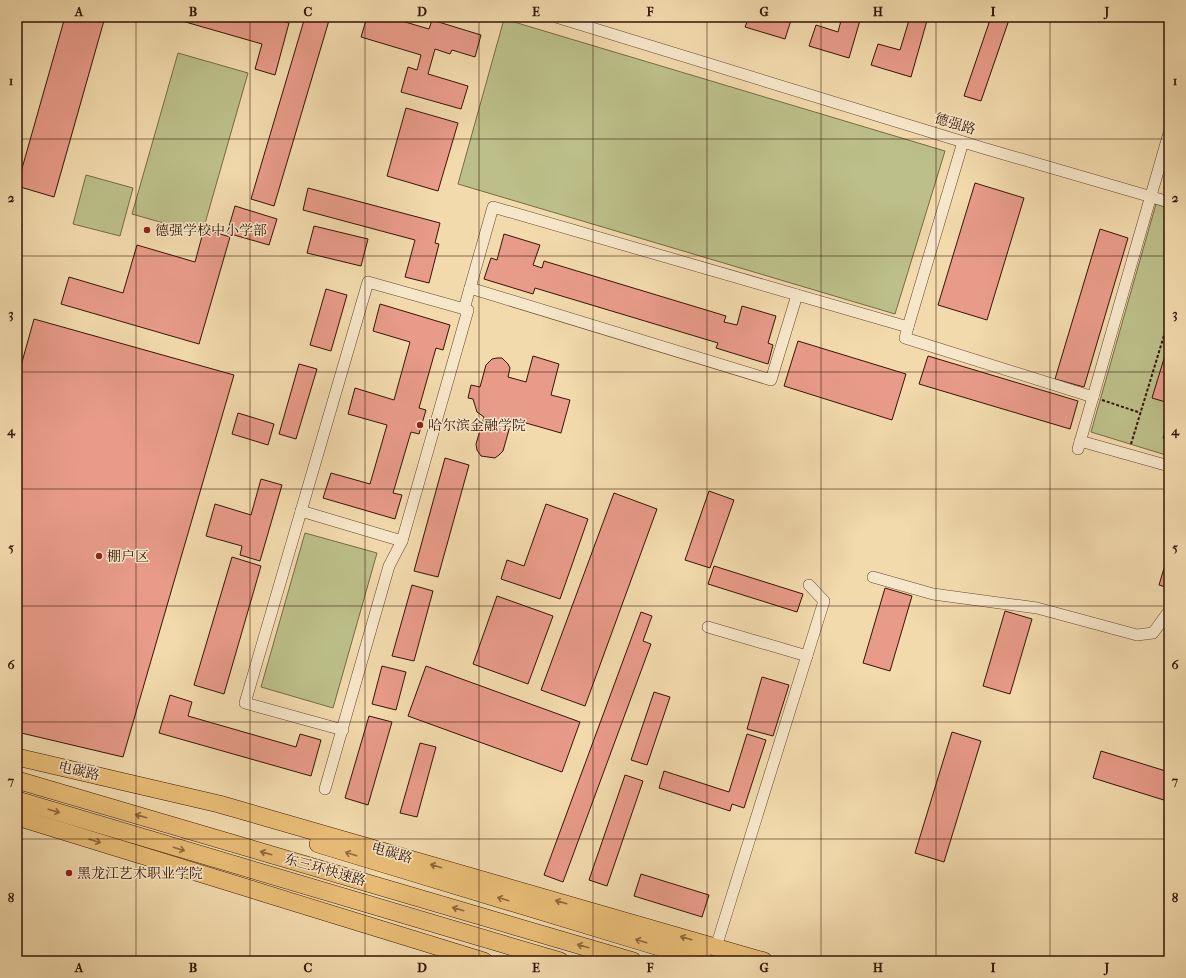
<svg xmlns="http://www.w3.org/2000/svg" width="1186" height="978" font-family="'IM FELL French Canon','Noto Serif SC',serif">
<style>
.green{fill:#bcbf89;stroke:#786a46}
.building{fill:#e89b89;stroke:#351403}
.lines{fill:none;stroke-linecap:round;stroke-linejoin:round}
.minor-casing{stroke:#64462e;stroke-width:12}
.highway-casing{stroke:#351403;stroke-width:18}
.path{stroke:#351403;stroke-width:2;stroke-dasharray:3 2;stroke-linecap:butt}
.minor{stroke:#f7e7ca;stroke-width:11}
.highway{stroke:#e9bd76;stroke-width:17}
.oneway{stroke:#8f683c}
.grid{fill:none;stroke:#351403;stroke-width:1;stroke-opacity:0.55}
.poi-dot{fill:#8f2418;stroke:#f7e7ca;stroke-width:1.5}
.labels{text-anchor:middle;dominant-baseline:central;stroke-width:3;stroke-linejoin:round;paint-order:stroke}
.street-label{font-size:14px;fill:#351403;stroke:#f7e7ca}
.poi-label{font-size:14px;fill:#351403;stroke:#f7e7ca;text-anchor:start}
.neatline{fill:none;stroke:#351403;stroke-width:1.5}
.grid-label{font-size:13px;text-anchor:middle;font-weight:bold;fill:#351403}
</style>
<rect width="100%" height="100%" fill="#f2daad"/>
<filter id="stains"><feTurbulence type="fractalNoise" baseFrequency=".005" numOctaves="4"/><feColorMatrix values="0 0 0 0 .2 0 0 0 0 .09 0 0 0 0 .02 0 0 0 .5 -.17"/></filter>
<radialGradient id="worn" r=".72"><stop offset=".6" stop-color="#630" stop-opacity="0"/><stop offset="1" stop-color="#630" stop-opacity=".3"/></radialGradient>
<g class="green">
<polygon points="504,19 945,151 895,314 458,184"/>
<polygon points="178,53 248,73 202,234 132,214"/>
<polygon points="86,175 133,188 120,236 73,224"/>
<polygon points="1156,204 1169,208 1169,456 1091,432"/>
<polygon points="305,533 377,553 333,708 261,687"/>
</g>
<g class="building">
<polygon points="65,17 105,17 54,197 17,186"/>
<polygon points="168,17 267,17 289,23 275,75 255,69 262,44"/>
<polygon points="305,17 330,17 274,206 251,199"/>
<polygon points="367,17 388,17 429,29 432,20 481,35 475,57 452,50 450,54 435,49 428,74 468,86 461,109 401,92 408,67 417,70 421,55 361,37"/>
<polygon points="706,17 724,17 723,22"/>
<polygon points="749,17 792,17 785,39 745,27"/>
<polygon points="842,17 861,17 849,58 809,46 816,25 838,32"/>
<polygon points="910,17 928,17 911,77 871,65 878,44 900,50"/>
<polygon points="991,17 1010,17 981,101 964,96"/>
<polygon points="406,108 458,123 438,191 387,176"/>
<polygon points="975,183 1024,198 987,320 938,305"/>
<polygon points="308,188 440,223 435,243 439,244 429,283 405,277 415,240 303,210"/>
<polygon points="235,206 277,219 269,245 227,233"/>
<polygon points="17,222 22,224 17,243"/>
<polygon points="314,226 368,239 361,266 307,253"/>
<polygon points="204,229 230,237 199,344 61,304 69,277 123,293 137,245 195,262"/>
<polygon points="1100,229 1128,238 1084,387 1055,379"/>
<polygon points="504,234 540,245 533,265 542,268 544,261 726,316 724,322 737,325 742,306 776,316 768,343 773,345 768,364 716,348 718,343 535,288 533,294 484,279 491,258 497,260"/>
<polygon points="326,289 347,295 331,351 310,345"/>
<polygon points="380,304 450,325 443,350 436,348 419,408 426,410 419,434 411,432 393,493 402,495 395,519 323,498 331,473 370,484 387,425 348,414 355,388 394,400 410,342 373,331"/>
<polygon points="34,319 234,375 123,757 17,732 17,380"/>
<polygon points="798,341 906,374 892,420 784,386"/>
<polygon points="1169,342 1169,403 1152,398"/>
<polygon points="533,356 559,364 551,395 570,400 561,433 512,419 503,451 499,455 495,458 481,456 477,450 476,444 484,417 477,412 473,399 468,398 471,385 480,387 486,365 492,359 497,358 502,358 508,364 510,368 508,377 526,382"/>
<polygon points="928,356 1078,401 1070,429 919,384"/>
<polygon points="299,364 317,369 296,439 279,434"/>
<polygon points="238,413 274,424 268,445 232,434"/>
<polygon points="1169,417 1169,440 1163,438"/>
<polygon points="445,458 469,465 438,577 414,571"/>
<polygon points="261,479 282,485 260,561 240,555 242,546 206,536 215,504 251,515"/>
<polygon points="709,491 734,500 710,568 685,560"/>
<polygon points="614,493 657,509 585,706 541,690"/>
<polygon points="546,504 588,519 560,599 501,579 507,560 524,566"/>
<polygon points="232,557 261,566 224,694 194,685"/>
<polygon points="1167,558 1169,558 1169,588 1159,585"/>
<polygon points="714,566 803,594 797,612 708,584"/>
<polygon points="412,585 433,591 414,661 392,656"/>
<polygon points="885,588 912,596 890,671 863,663"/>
<polygon points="497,596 553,616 528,684 473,664"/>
<polygon points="1005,611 1032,619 1010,694 983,686"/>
<polygon points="641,612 652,616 643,641 651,644 563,882 544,875"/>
<polygon points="382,666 406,672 396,710 372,704"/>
<polygon points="426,666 580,722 562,772 408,716"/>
<polygon points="762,677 789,685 773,736 747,729"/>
<polygon points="654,692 670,697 647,765 631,760"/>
<polygon points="170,695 192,702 188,716 296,747 300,734 321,740 311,776 159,733"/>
<polygon points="369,716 392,722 368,805 345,798"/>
<polygon points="952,732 981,741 944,862 915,853"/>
<polygon points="747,734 766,740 744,808 732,804 730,811 659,788 664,771 729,792"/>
<polygon points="420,743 436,747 417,817 400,813"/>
<polygon points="1101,751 1169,772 1167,801 1093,778"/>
<polygon points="625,775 643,781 607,886 589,880"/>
<polygon points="641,874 709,895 702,917 634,896"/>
</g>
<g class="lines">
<g class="minor-casing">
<g id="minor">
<polyline points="556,17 983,148 1169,202"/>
<polyline points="470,288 771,380 797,295"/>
<polyline points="464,309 493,207 908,327 963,142"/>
<polyline points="908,327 905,338 1093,397"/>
<polyline points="1080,441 1169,466"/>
<polyline points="1078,449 1169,133"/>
<polyline points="301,511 402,541"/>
<polyline points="873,577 933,594 1037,608 1137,635 1153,633 1169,611"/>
<polyline points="708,627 807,656"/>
<polyline points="325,789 389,566 402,541 468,310 368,282 245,703 343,730"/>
<polyline points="716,947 824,601 809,585"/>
</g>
</g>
<g class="highway-casing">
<g id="highway">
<polyline points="17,757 219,804 764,961"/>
<polyline points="17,780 633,961"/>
<polyline points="17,800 560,961"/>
<polyline points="17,817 484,961"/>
<polyline points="318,844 705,961"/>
</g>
</g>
<g class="path">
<polyline points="1102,400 1141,413"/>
<polyline points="1131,444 1169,319"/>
</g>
<use href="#minor" class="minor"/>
<use href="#highway" class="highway"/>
</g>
<defs><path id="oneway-shaft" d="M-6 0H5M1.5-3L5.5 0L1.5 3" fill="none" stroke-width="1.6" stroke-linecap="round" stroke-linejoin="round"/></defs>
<g class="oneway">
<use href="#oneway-shaft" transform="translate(54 811) rotate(16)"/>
<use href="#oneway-shaft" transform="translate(141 816) rotate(-164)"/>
<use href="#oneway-shaft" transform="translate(95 841) rotate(17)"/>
<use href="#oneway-shaft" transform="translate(179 849) rotate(17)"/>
<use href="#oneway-shaft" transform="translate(266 853) rotate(-164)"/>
<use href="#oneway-shaft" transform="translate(351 854) rotate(-163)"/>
<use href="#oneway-shaft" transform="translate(436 866) rotate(-164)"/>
<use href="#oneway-shaft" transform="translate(503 899) rotate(-163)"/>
<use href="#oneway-shaft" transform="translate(561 902) rotate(-164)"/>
<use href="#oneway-shaft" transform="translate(458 909) rotate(-164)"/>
<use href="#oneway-shaft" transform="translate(686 938) rotate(-164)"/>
<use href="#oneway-shaft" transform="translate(641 941) rotate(-163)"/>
<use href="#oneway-shaft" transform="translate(583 946) rotate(-164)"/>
</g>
<path class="grid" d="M136,17V961M250,17V961M365,17V961M479,17V961M593,17V961M707,17V961M821,17V961M936,17V961M1050,17V961M17,139H1169M17,256H1169M17,372H1169M17,489H1169M17,606H1169M17,722H1169M17,839H1169"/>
<g class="poi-dot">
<circle cx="147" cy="230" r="4"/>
<circle cx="420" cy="425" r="4"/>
<circle cx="99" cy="556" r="4"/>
<circle cx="69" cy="873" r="4"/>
</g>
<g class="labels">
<g class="street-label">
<text transform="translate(955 124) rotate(17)">德强路</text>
<text transform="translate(79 771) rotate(13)">电碳路</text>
<text transform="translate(392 853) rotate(16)">电碳路</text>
<text transform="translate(325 870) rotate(16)">东三环快速路</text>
</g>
<g class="poi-label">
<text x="155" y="230">德强学校中小学部</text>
<text x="428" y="425">哈尔滨金融学院</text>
<text x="107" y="556">棚户区</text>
<text x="77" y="873">黑龙江艺术职业学院</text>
</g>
</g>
<rect width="1186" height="978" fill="none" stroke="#f2daad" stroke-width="44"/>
<rect x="22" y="22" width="1142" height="934" class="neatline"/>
<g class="grid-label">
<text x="79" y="16">A</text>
<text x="193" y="16">B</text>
<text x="308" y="16">C</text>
<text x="422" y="16">D</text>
<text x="536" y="16">E</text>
<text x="650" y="16">F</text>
<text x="764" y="16">G</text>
<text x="878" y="16">H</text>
<text x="993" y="16">I</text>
<text x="1107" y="16">J</text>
<text x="11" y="85">1</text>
<text x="1175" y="85">1</text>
<text x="11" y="202">2</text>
<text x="1175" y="202">2</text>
<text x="11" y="318">3</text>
<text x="1175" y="318">3</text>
<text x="11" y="435">4</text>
<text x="1175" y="435">4</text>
<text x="11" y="552">5</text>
<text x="1175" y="552">5</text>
<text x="11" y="669">6</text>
<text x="1175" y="669">6</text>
<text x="11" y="785">7</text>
<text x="1175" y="785">7</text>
<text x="11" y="902">8</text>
<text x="1175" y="902">8</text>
<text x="79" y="972">A</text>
<text x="193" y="972">B</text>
<text x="308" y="972">C</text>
<text x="422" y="972">D</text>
<text x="536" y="972">E</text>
<text x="650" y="972">F</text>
<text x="764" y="972">G</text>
<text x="878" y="972">H</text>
<text x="993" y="972">I</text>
<text x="1107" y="972">J</text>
</g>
<rect width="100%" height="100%" filter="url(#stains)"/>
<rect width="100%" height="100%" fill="url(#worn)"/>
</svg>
